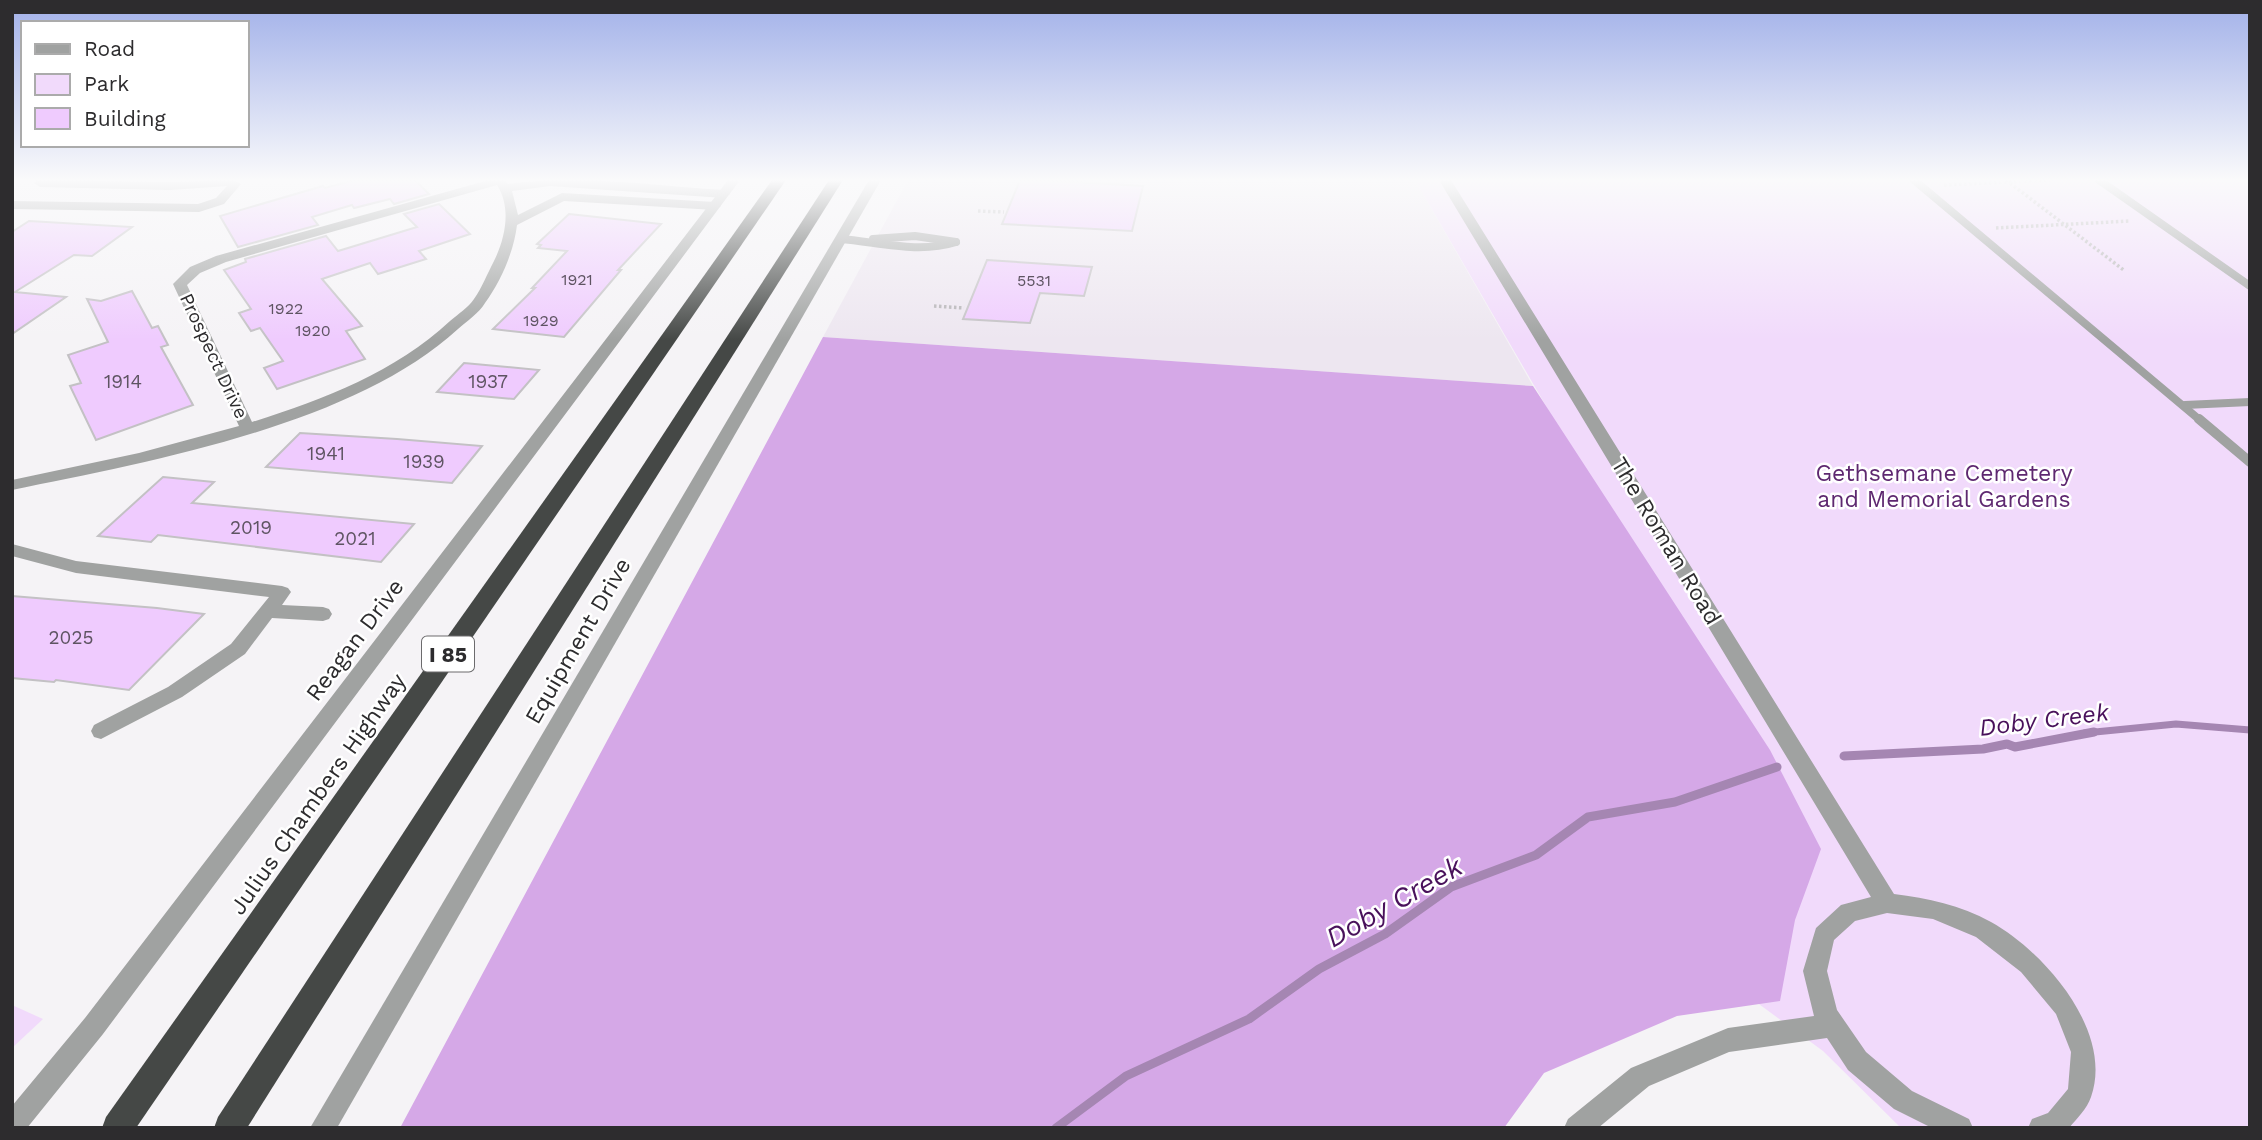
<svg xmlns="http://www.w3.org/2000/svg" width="2262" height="1140" font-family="'Work Sans',sans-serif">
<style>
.built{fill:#ede6f0}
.green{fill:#f1dafb}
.forest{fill:#d5a8e7}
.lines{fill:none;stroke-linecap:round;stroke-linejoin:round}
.stream-far1{stroke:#a586b2;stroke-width:7}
.stream{stroke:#a586b2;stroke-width:9}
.building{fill:#efcbfe;stroke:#c3c1c4;stroke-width:2}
.path{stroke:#b4b2b5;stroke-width:3.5;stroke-dasharray:2.5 2.5;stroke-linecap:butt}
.service-far1{stroke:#a0a2a1;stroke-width:8}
.service{stroke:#a0a2a1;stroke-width:10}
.minor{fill:#a0a2a1;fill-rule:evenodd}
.tertiary{fill:#a0a2a1;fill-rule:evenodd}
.motorway{fill:#454846;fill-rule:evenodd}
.labels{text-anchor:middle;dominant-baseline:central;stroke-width:5;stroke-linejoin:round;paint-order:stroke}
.far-number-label{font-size:16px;fill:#5e5462}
.far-street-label{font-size:19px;fill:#2d2c2e;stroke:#fff}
.number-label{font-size:19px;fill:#5e5462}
.shield{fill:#fff;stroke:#6c6b6d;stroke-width:2}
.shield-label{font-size:21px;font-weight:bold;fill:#2d2c2e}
.park-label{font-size:23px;fill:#5e2870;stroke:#fff}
.street-label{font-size:23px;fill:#2d2c2e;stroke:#fff}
.water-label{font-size:24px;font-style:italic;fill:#49115b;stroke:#fff}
.near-water-label{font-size:28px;font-style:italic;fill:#49115b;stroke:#fff}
</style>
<rect width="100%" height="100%" fill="#f5f3f6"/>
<polygon class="built" points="908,180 1415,180 1533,386 823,337"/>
<g class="green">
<polygon points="1415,180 2250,180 2250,1128 1901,1128 1823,1051 1580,873 1721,708"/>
<polygon points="12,1005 43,1019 12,1048"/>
</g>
<polygon class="forest" points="823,337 1533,386 1770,750 1821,849 1795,920 1780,1001 1677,1016 1544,1073 1504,1128 400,1128"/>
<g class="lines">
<polyline class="stream-far1" points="2085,733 2176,724 2250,730"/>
<g class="stream">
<polyline points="1844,756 1983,749 2007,744 2015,747 2094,732"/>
<polyline points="1056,1128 1126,1076 1249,1019 1319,969 1385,934 1451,887 1536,855 1588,817 1675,802 1777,767"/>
</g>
</g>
<g class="building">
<polygon points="355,180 415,180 429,194 394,204 390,199 354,208 352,205 312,217 318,225 238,247 220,216 323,186 325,188"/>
<polygon points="1020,180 1043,180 1143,186 1132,231 1002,224"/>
<polygon points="439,204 470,234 419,251 426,259 378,274 370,263 322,279 362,326 346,331 365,359 277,389 264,368 283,361 260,328 251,331 239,313 251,309 224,270 246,262 245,259 326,236 338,251 417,227 404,214"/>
<polygon points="569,214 661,224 618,270 621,270 564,337 493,329 535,288 532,288 567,251 538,248 541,245 537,244"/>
<polygon points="29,221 132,227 92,256 74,255 15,292 66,297 12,334 12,232"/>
<polygon points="987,260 1092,267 1084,296 1040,293 1030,323 963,319"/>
<polygon points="132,291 152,328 158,326 168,345 161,347 193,405 96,440 70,386 81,383 68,355 108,342 87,299 101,301"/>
<polygon points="464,363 539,370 514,399 437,392"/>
<polygon points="300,433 397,439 482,446 452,483 266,467"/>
<polygon points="163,477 214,482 192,503 414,524 381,562 158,535 151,542 98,536"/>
<polygon points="12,596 157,608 204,614 129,690 56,680 54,682 12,678"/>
</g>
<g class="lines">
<g class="path">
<polyline points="2006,180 2125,271"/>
<polyline points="1944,185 2051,180"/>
<polyline points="978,211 1004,212"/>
<polyline points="1996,228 2130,221"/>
<polyline points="934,306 964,308"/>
</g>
<g class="service-far1">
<polyline points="1914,180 2201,421"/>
<polyline points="2099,180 2250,286"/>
<path d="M840,239C879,242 918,254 956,242"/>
<polyline points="873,239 915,236 956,242"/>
<polyline points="2185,405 2250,402"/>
</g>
<polyline class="service" points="2199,419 2250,462"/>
<g class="minor">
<polygon points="37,180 170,182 234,180 241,184 224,204 199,212 12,209 12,201 198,204 216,198 227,186 170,190 40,187 34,183"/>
<path d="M489,180H505L508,184C579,174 653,186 724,190L730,194L724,198L550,186L512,191L518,215L562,193L715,202L721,206L715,210L564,201L517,225C514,251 501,281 485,303C479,313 467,321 458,329C354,425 149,462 12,490V480L139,453L239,426L173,284L190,267L216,256ZM497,185C512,208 505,239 494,261C487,274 482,288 474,299C468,308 458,314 450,321C395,372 323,400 252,422L187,285L200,273L226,262Z"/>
<polygon points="869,180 881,180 337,1128 310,1128"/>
<path d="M1439,180H1451L1894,894C1928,898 1960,905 1991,922C2045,952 2114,1032 2091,1097C2087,1109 2077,1118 2069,1128H2028L2032,1119L2048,1113L2068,1089L2071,1052L2056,1014L2021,972L1976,937L1933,919L1887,913L1855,921L1834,940L1827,971L1837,1010L1866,1052L1912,1091L1969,1119L1973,1128H1932L1894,1109L1848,1070L1827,1038L1729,1052L1649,1086L1598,1128H1564L1568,1119L1631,1068L1728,1028L1814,1016L1803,971L1816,928L1841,905L1871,897Z"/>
<polygon points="12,544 76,561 282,586 288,588 291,592 282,605 323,607 329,609 332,614 329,619 323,621 272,618 245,654 182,697 101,739 94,737 91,731 94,725 168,687 231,644 269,597 76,573 12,556"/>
</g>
<polygon class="tertiary" points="728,180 740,180 103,1034 27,1128 12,1128 12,1106 85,1018"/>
<g class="motorway">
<polygon points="772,180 786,180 136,1128 102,1128 106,1117"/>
<polygon points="829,180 843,180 247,1128 214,1128 218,1117"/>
</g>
</g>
<linearGradient id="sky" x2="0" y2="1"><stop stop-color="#a2b1e9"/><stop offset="0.53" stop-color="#fafafb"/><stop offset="1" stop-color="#fafafb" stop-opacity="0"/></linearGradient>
<rect width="2262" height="340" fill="url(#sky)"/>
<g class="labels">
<g class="far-number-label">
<text x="577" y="279">1921</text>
<text x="1034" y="280">5531</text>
<text x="286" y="308">1922</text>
<text x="541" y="320">1929</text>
<text x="313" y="330">1920</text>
</g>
<g class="far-street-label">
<text transform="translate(214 356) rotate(65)">Prospect Drive</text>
</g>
<g class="number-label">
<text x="123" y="381">1914</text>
<text x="488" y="381">1937</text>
<text x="326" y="453">1941</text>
<text x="424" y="461">1939</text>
<text x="251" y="527">2019</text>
<text x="355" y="538">2021</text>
<text x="71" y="637">2025</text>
</g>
<rect class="shield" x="422" y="636.5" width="52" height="35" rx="5"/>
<g class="shield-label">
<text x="448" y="654">I 85</text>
</g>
<g class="park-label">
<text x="1944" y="473">Gethsemane Cemetery<tspan x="1944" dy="26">and Memorial Gardens</tspan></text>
</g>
<g class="street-label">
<text transform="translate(1666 541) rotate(59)">The Roman Road</text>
<text transform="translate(355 640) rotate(-53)">Reagan Drive</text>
<text transform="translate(578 641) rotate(-60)">Equipment Drive</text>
<text transform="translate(318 794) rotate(-55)">Julius Chambers Highway</text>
</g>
<g class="water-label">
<text transform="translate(2044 720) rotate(-7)">Doby Creek</text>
</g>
<g class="near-water-label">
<text transform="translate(1394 902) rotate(-30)">Doby Creek</text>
</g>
</g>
<rect width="2262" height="1140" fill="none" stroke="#2d2c2e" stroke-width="28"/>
<rect x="21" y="21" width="228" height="126" fill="#ffffff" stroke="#ababab" stroke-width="2"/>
<rect x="35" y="44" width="35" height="10" fill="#a0a2a1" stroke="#ababab" stroke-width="2"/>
<text x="84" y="56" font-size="21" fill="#2d2c2e">Road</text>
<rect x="35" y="74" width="35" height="21" fill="#f1dafb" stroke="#ababab" stroke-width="2"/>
<text x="84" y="91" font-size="21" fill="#2d2c2e">Park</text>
<rect x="35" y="108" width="35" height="21" fill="#efcbfe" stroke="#ababab" stroke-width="2"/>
<text x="84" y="126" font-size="21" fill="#2d2c2e">Building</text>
</svg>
